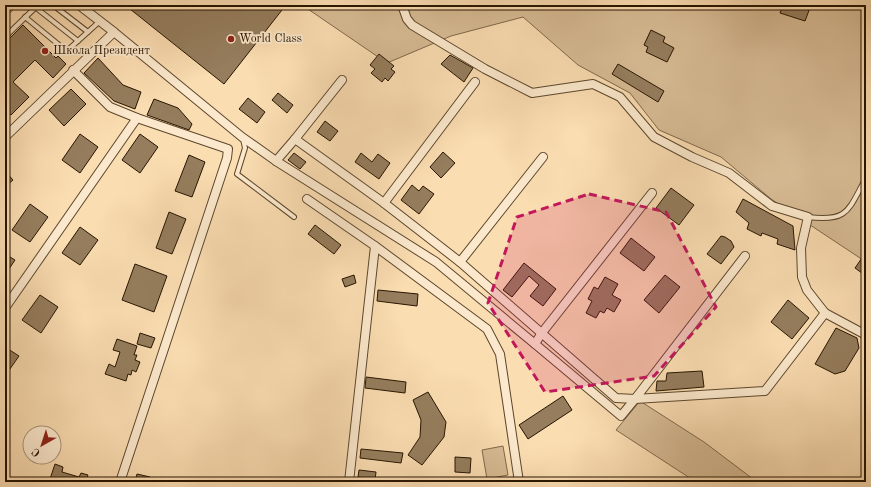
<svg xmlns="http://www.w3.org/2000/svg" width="871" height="487" font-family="'Old Standard TT',serif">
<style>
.green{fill:#d7bb94;stroke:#7f684a}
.building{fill:#957d5d;stroke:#271500}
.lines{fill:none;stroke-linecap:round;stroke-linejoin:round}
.service-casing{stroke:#5c472c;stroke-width:6}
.minor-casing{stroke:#5c472c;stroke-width:10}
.service{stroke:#fce9cd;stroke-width:4}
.minor{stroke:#fce9cd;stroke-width:8}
.marked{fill:#c2185b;fill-opacity:0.2;stroke:#c2185b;stroke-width:3;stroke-dasharray:8 5;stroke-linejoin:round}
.poi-dot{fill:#8f2418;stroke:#fce9cd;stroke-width:1.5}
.labels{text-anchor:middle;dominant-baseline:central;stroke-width:3.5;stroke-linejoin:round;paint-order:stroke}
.poi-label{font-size:12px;fill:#271500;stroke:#fce9cd;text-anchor:start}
</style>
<rect width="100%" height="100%" fill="#fbddb2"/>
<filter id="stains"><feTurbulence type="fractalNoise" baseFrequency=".005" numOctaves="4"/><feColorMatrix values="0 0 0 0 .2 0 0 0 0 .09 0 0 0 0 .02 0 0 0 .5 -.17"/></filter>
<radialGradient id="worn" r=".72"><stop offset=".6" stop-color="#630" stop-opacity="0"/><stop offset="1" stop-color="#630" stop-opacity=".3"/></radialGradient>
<g class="green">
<polygon points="11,5 18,5 5,18 5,10"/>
<polygon points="302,5 866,5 866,262 771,199 721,157 659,130 630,93 578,65 523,17 451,36 387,63"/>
<polygon points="640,401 704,442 757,482 696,482 616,430"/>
<polygon points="503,446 508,475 487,479 482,450"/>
</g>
<g class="building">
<polygon points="125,5 276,5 282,10 224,84"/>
<polygon points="783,5 811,5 805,21 780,13"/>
<polygon points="23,25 56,58 58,56 66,64 53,78 35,60 13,82 29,97 11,115 5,109 5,43"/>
<polygon points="651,30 665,37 663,42 674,48 667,62 646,52 648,47 644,45"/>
<polygon points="379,54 394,66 391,69 395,72 388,81 385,78 382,82 371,73 375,69 370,65"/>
<polygon points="450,55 473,68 464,82 441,64"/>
<polygon points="98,58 123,85 141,92 135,109 114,101 84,73"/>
<polygon points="618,64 664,91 658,102 612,74"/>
<polygon points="71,89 86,104 64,126 49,110"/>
<polygon points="278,93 293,105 287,113 272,100"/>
<polygon points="248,98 265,112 257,123 239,109"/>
<polygon points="154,99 178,108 192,124 189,130 147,115"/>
<polygon points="325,121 338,131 330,141 317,132"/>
<polygon points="80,134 98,147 80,173 62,160"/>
<polygon points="140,134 158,147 140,173 122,160"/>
<polygon points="443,152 455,163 441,178 430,167"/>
<polygon points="294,153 306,162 300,169 288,160"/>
<polygon points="361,153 372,162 378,154 390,163 379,179 355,162"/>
<polygon points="189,155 205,162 192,197 175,191"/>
<polygon points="5,171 13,180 5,187"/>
<polygon points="412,185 419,191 423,186 434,194 419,214 401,200"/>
<polygon points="671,188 694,205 679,225 656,208"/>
<polygon points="743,199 793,226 795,250 777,244 778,239 762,233 761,236 747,229 749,223 736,212"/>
<polygon points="30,204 48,217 30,242 12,230"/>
<polygon points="169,212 186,219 172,254 156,248"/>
<polygon points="315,225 341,245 334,254 308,234"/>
<polygon points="80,227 98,240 80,265 62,253"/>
<polygon points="721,236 725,237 731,241 734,247 721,264 707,254"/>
<polygon points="631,238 655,257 644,271 620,253"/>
<polygon points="866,252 866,276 855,268"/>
<polygon points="5,254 15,260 5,275"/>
<polygon points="524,263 556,289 543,306 530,296 539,285 529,276 512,297 503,290"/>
<polygon points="135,264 167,276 154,312 122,300"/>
<polygon points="354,275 356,283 345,287 342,279"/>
<polygon points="665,275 680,287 659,313 644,300"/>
<polygon points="605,277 618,284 612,295 621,300 614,312 607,308 604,313 600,311 596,318 586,313 592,301 588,299 594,287 598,289"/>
<polygon points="378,290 418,294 417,306 377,301"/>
<polygon points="40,295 58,307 41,333 22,320"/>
<polygon points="788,300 809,318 792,339 771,322"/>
<polygon points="836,328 857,338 859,348 845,371 835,374 815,364"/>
<polygon points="140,333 155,338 151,348 137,344"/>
<polygon points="117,339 137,346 134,355 137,355 135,360 140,362 136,372 132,370 131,375 128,374 126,381 105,374 109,364 115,367 120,352 113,350"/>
<polygon points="5,347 19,356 5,376"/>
<polygon points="702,371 704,387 656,391 657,381 666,381 667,373"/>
<polygon points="366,377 406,382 405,393 365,388"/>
<polygon points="428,392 446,422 444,437 422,465 408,455 420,437 421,420 413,400"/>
<polygon points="563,396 572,410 528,439 519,425"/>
<polygon points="361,449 403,453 401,463 360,458"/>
<polygon points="455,457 471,458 470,473 455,472"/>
<polygon points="55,464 63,467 62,472 79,477 81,473 88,475 86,480 90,481 89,482 49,482"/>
<polygon points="359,470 376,472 375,480 358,477"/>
<polygon points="137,474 150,477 149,482 135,482"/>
</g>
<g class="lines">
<g class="service-casing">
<g id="service">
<polyline points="53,5 88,32"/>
<polyline points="35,7 78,41"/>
<polyline points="25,17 64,49 69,49 100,21"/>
<polyline points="5,37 38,5"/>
<polyline points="243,139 245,148 237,174 294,217"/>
<path d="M808,217C849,222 848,210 866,178"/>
</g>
</g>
<g class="minor-casing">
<g id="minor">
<polyline points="79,5 114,32 242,137 276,161 436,262 535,344 541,334 652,193"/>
<polyline points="402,5 407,19 412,25 485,69 532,93 593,84 620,97 654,137 692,157 729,173 772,206 808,217 801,248 802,277 807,290 825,313 866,335"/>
<polyline points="73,70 110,107 137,118 228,149 227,158 120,482"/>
<polyline points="342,80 295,139 384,203 460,262 616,398 635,399"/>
<polyline points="5,137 114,32"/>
<polyline points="276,161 295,139"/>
<polyline points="307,199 375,246 349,482"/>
<polyline points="384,203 475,82"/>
<polyline points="375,246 487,329 500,354 519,482"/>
<polyline points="745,256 635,399 765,391 825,313"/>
<polyline points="460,262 543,157"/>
<polyline points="5,308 137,118"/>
<polyline points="535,344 621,416 635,399"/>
</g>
</g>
<use href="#service" class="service"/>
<use href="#minor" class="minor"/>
</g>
<path class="marked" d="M589,194L666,212L716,307L654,376L545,392L488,303L517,217Z"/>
<g class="poi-dot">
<circle cx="231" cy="39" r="4"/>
<circle cx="45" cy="51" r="4"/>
</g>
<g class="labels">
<g class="poi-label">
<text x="239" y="39">World Class</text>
<text x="53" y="51">Школа Президент</text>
</g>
</g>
<rect width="871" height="487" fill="none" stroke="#fbddb2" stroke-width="20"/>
<rect x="6" y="6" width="859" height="475" fill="none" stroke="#271500" stroke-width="2"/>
<rect x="10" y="10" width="851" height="467" fill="none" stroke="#271500"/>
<g transform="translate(42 445) rotate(219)"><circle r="19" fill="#fce9cd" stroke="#a7947b"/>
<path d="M0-3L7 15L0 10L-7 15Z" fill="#8f2418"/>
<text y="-6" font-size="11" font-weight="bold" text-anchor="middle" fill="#271500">С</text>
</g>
<rect width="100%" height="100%" filter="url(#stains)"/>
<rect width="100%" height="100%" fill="url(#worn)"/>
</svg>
